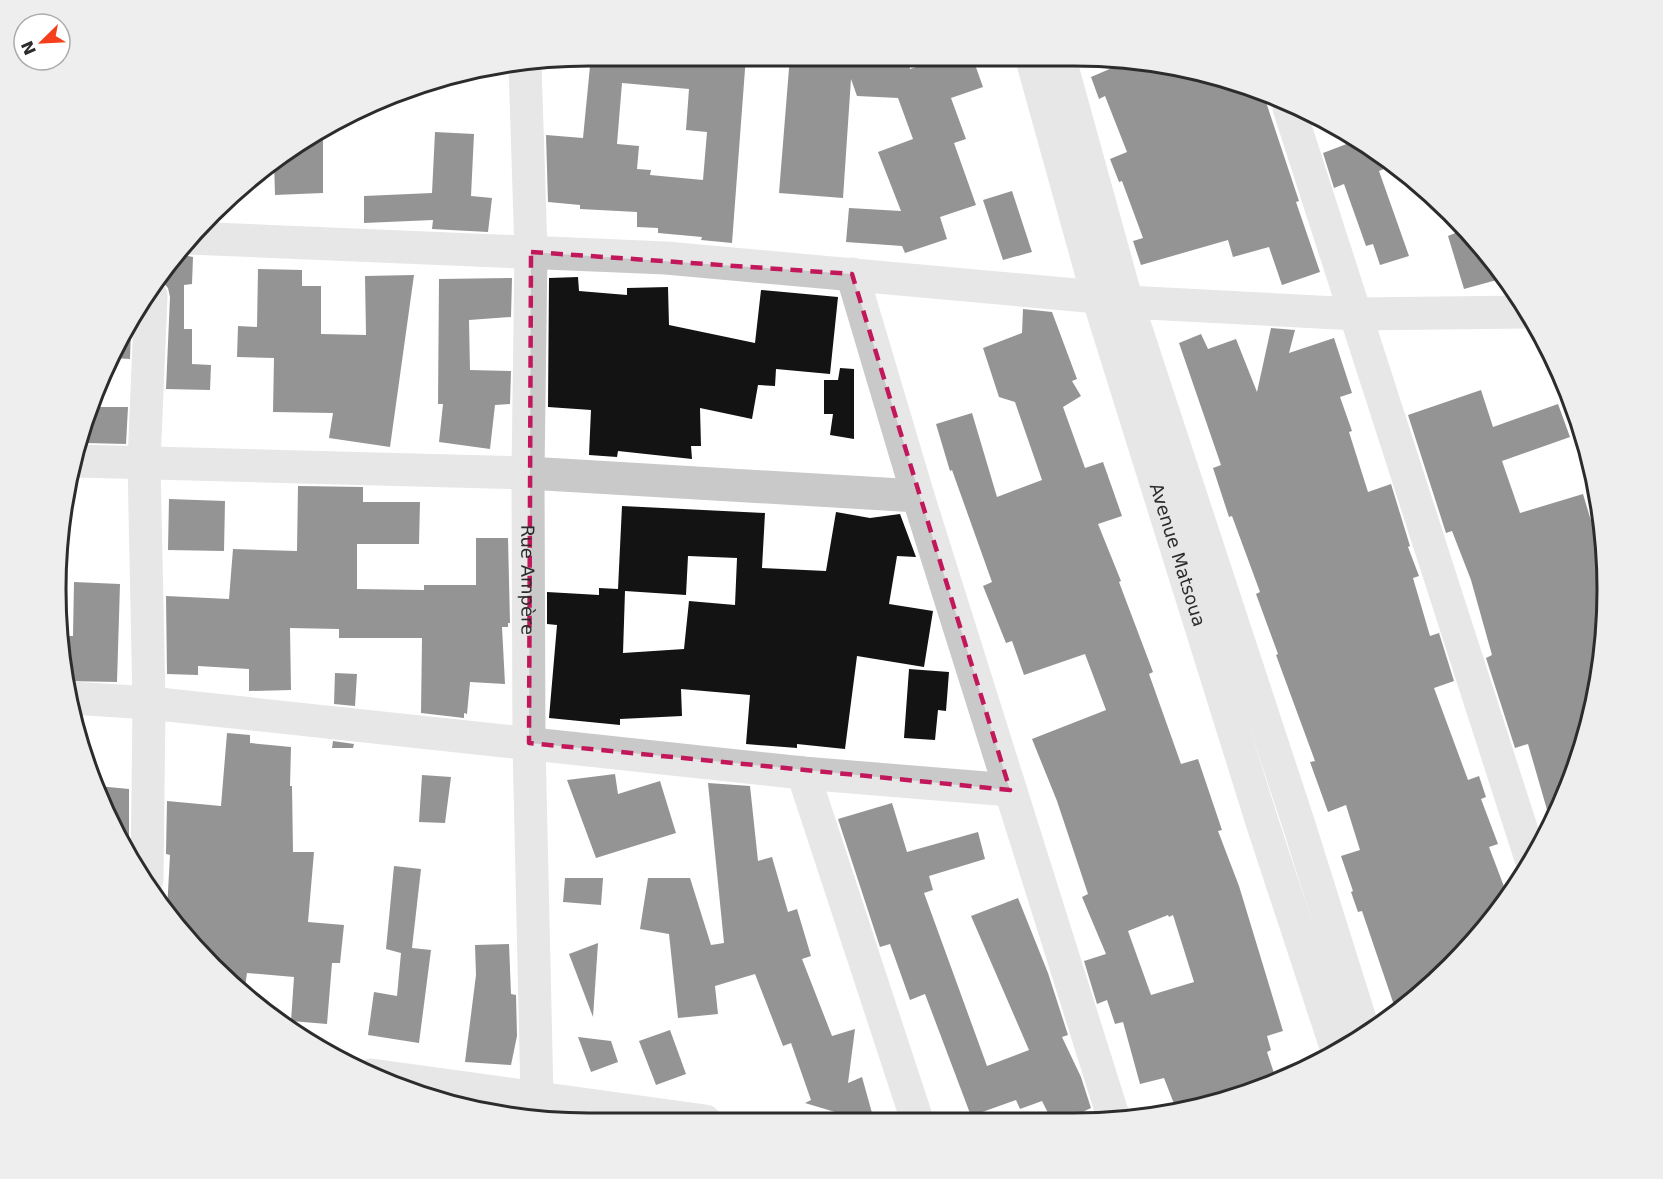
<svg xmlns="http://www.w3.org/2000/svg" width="1663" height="1179" font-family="'DejaVu Sans',sans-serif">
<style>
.building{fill:#131313;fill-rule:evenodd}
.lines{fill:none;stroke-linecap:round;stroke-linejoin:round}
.minor{stroke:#c9c9c9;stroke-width:33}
.marked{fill:none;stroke:#c2185b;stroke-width:4.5;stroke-dasharray:12 8;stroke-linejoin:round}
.labels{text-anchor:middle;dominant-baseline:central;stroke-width:6;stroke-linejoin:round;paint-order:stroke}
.street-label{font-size:18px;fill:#2c2c2c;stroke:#fff}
.rim{fill:none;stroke:#2c2c2c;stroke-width:3}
</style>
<rect width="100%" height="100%" fill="#fff"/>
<g class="building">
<path d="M591,56H746L732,243L701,240L702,237L658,233V228L637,227V212L580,209V205L548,202L546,135L583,138ZM622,83L689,89L686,130L707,132L703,180L650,175L651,170L637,169L639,146L617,144Z"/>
<polygon points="790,56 825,56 825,61 909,64 910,69 952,56 972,56 983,87 951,98 966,139 954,143 976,205 940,217 947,239 905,253 902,246 846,242 849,208 901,211 878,152 913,139 898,98 857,96 851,79 843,198 779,193"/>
<polygon points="1108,59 1178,66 1265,99 1299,201 1296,202 1320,272 1282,285 1269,247 1233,257 1228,240 1141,265 1133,241 1143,238 1122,181 1119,182 1110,159 1127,152 1105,96 1099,99 1091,77 1112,68"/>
<polygon points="323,132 323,193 275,195 274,162 293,145"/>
<polygon points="435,132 474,134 471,196 492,198 488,232 432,229 433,220 364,223 364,196 432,193"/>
<polygon points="1357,140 1389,167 1379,171 1409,256 1380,265 1373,244 1366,246 1344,184 1334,188 1323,153"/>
<polygon points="1012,191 1032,252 1003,260 983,200"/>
<polygon points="1465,229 1475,237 1504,278 1464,289 1448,236"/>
<polygon points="178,254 193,257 192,284 184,285 184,329 192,329 192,364 211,365 210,390 166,389 170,297 168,288 161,280"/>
<polygon points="258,269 302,270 302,286 321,286 321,334 366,335 365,276 414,275 390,447 329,438 333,413 273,412 274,358 237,357 238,326 257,327"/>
<polygon points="578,277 579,291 627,295 627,288 668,287 669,325 755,343 761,290 838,297 830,374 776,369 775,386 758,385 752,419 700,408 701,446 691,446 692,459 618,451 617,457 589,455 591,410 548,407 549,278"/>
<polygon points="512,278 511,317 469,320 470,370 511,371 510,404 495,405 490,449 439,442 443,404 438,404 439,279"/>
<path d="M1023,309L1052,312L1077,379L1072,381L1081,396L1063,407L1085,468L1103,462L1122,516L1098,524L1121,581L1119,582L1153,672L1149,674L1181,764L1198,759L1222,830L1218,831L1239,886L1283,1031L1267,1036L1271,1050L1267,1052L1276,1079L1176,1109L1164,1078L1140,1084L1123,1022L1115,1024L1107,1000L1097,1004L1084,961L1106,954L1082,897L1088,894L1057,801L1032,739L1106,710L1085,654L1024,675L1012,641L1006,643L983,586L992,582L952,470L950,471L936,424L972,413L997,497L1042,480L1015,402L999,397L983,348L1022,333ZM1168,915L1169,917L1173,915L1194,982L1151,995L1128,931Z"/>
<polygon points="1271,328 1295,330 1289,353 1334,338 1352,393 1340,397 1352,431 1349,432 1368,492 1391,484 1410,546 1408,547 1419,576 1413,578 1430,636 1439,633 1454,681 1434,688 1468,780 1479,776 1486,797 1481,799 1498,844 1489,847 1508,897 1497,914 1426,991 1396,1011 1362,911 1358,912 1351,892 1353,891 1341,856 1360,850 1346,805 1328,812 1310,762 1315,761 1276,655 1278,654 1256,594 1260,592 1232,516 1229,517 1213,468 1221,465 1179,343 1201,334 1208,349 1236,339 1257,392"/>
<polygon points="131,329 130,359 113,358"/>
<polygon points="840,368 854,369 854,439 830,435 833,414 824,414 824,380 838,380"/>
<polygon points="1481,390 1493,427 1558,404 1570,437 1502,461 1520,513 1583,494 1604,564 1606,624 1589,727 1552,827 1528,744 1515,748 1486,658 1492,655 1471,580 1452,531 1446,533 1408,415"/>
<polygon points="90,407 128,407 126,444 86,443 87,420"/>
<polygon points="298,486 363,487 363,502 420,502 419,544 357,544 357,589 424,590 424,585 476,585 476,538 508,538 510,623 508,623 508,627 502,627 505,684 470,682 467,714 464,713 464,718 421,713 422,638 339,638 339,629 290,628 291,690 249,691 249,669 198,666 198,675 167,674 166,596 229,599 233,549 297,551"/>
<polygon points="169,499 225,501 224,551 168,550"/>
<path d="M622,506L765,513L762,568L826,571L836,512L870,518L900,514L916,557L897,556L889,604L933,611L924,667L857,656L845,749L797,744V748L746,744L750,695L681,689L682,716L620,719V725L549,718L557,625L547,624V592L599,595V588L618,589ZM688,556L737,558L735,605L689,601L684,649L623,653L625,591L686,595Z"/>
<polygon points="74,582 120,584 117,682 66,681 60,660 60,636 73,636"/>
<polygon points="909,669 949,672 946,711 938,710 935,740 904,738"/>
<polygon points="335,673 357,674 355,706 334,704"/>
<polygon points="227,733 250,735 250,743 291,747 290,786 292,786 293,852 314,852 308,922 344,925 340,963 332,963 327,1024 291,1021 294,977 247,973 244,994 188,942 167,910 170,855 166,854 167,801 221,806"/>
<polygon points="333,741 354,744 353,748 332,748"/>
<polygon points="615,774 618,794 660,781 676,833 596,858 567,780"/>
<polygon points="422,775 451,777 445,823 419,822"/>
<polygon points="708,783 750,786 758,861 772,857 788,912 797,909 811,956 802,959 832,1036 855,1029 848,1083 862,1077 874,1120 865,1121 805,1103 811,1100 791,1043 783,1046 755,974 715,986 718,1014 678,1018 669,934 640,929 648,878 690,878 711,945 724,943"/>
<polygon points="98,786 129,789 129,851 110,825"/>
<polygon points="892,803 907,852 978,832 985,859 929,876 933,890 924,893 987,1066 1029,1050 971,916 1018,898 1048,973 1068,1035 1062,1037 1081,1077 1091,1108 1068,1119 1051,1119 1042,1101 1020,1109 1016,1100 971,1116 925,994 910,1000 890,944 880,947 838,819"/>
<polygon points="394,866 421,869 412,948 431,950 419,1043 368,1035 374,992 397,996 401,953 386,949"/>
<polygon points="565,878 603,878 601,905 563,902"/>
<polygon points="598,943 593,1017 569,954"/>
<polygon points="509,944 511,994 516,995 517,1036 511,1065 465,1062 476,975 475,945"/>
<polygon points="670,1030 686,1074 656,1085 639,1041"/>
<polygon points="578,1037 611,1041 618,1062 591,1072"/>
</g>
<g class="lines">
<g class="minor">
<path id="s1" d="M1031,56L1098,297L1262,822L1337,1050"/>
<polyline points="1059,56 1127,302 1299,825 1364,1032"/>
<path id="s2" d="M525,64L531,252L528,473L529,743L537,1097"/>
<polyline points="1289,108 1531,859"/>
<polyline points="188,238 666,258 1098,297 1127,302 1356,314 1529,312"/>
<polyline points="852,274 918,496 1114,1119"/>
<polyline points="76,461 528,473 918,496"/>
<polyline points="72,698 149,703 803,773 1010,790"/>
<polyline points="803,773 917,1120"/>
<polyline points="147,880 149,703 144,462 151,296"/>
<polyline points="371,1075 705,1121"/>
</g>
</g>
<path d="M0 0H1663V1179H0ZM531,252L852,274L1010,790L529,743Z" fill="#fff" fill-opacity=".55" fill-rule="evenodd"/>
<path class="marked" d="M531,252L852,274L1010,790L529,743Z"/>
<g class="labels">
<g class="street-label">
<text stroke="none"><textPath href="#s1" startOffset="520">Avenue Matsoua</textPath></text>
<text stroke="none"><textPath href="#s2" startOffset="516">Rue Ampère</textPath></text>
</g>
</g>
<path d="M0 0H1663V1179H0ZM589 66H1074A523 523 0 0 1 1597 589V590A523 523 0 0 1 1074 1113H589A523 523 0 0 1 66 590V589A523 523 0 0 1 589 66Z" fill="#eee" fill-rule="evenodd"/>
<path class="rim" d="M589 66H1074A523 523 0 0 1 1597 589V590A523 523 0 0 1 1074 1113H589A523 523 0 0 1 66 590V589A523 523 0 0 1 589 66Z"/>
<g transform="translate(42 42) rotate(246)"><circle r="28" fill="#ffffff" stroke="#ababab" stroke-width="1.5"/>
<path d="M0-4.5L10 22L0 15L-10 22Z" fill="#f43e1c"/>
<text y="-9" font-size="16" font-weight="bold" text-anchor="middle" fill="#2c2c2c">N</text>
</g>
</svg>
